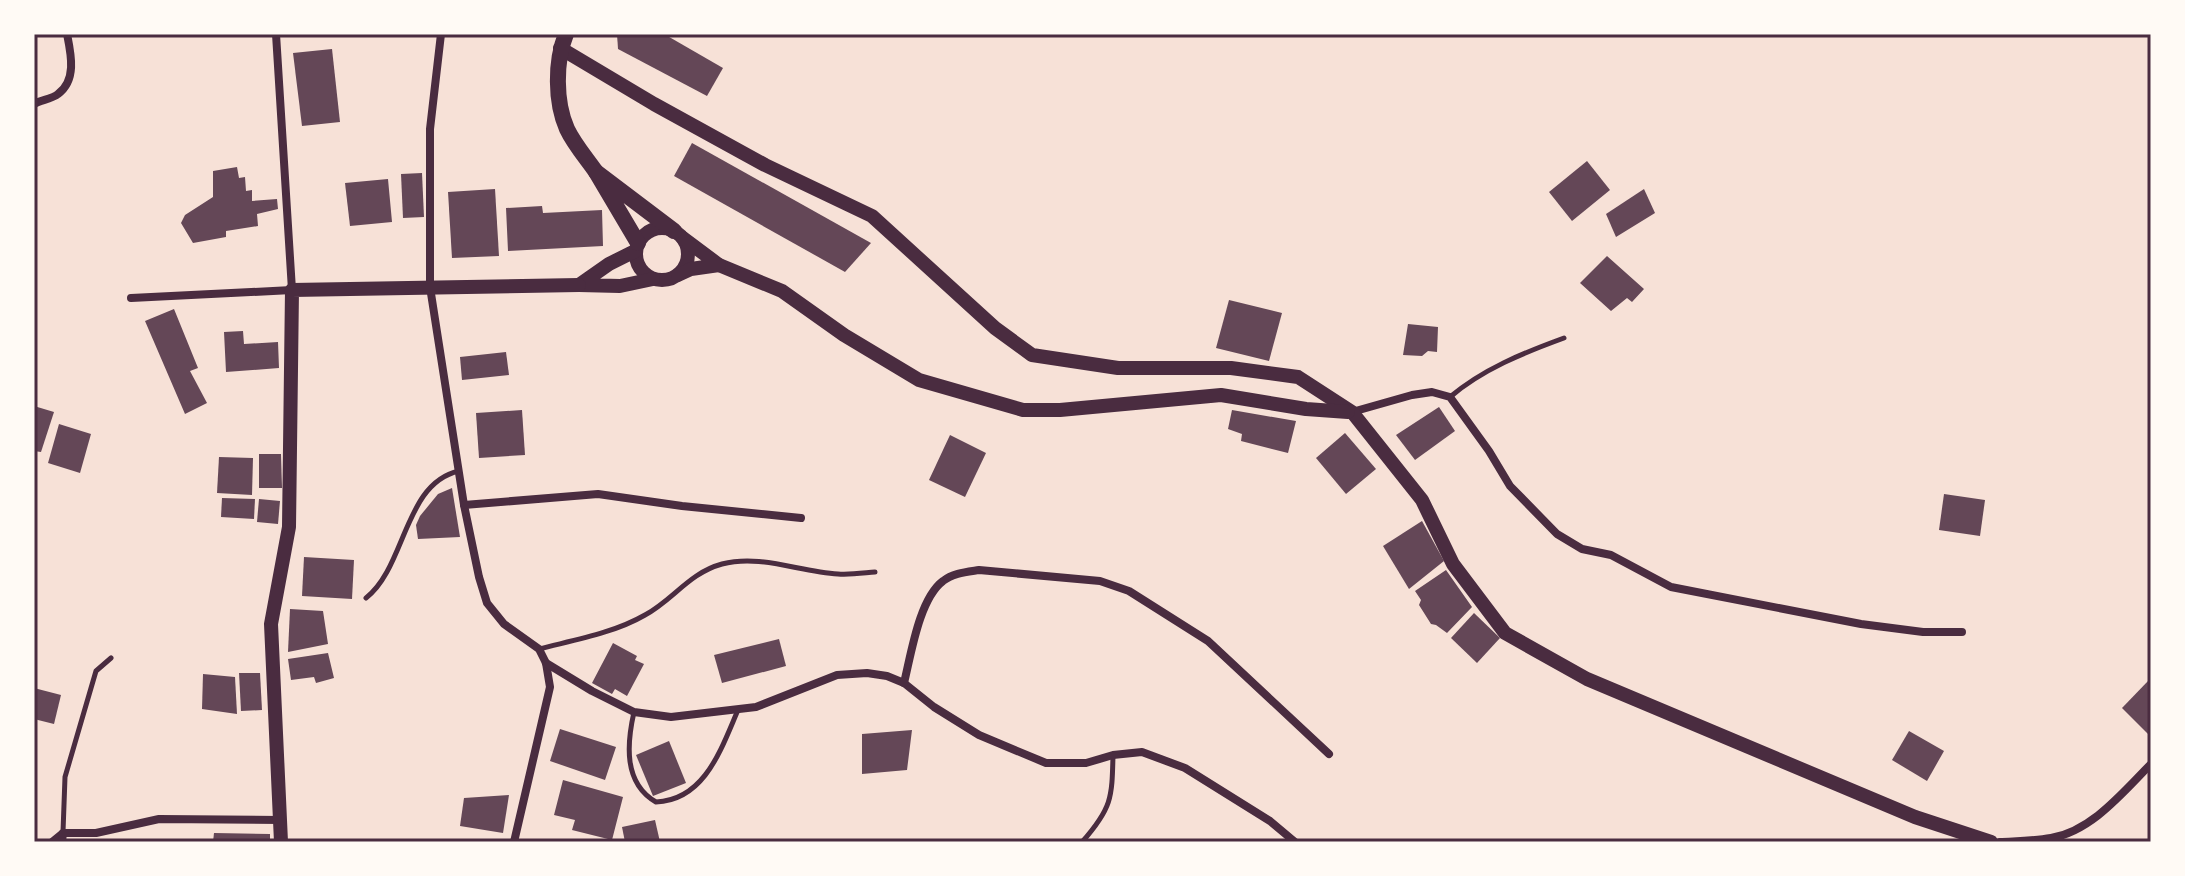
<svg xmlns="http://www.w3.org/2000/svg" width="2185" height="876" font-family="'PT Serif',serif">
<style>
.building{fill:#644757}
.lines{fill:none;stroke-linecap:round;stroke-linejoin:round}
.service{stroke:#4a2c40;stroke-width:5}
.minor{stroke:#4a2c40;stroke-width:8}
.tertiary{stroke:#4a2c40;stroke-width:14}
.secondary{stroke:#4a2c40;stroke-width:16}
.neatline{fill:none;stroke:#4a2c40;stroke-width:3}
</style>
<rect width="100%" height="100%" fill="#f7e1d7"/>
<g class="building">
<polygon points="617,34 664,34 723,68 707,96 618,49"/>
<polygon points="332,49 340,122 302,126 293,53"/>
<polygon points="692,143 871,243 845,272 674,176"/>
<polygon points="1587,161 1610,190 1572,221 1549,192"/>
<polygon points="237,167 239,178 245,177 246,191 252,190 252,201 277,199 278,209 257,214 258,226 226,231 226,237 193,243 181,223 185,215 213,197 213,171"/>
<polygon points="422,173 424,217 403,218 401,174"/>
<polygon points="388,179 392,222 350,226 345,183"/>
<polygon points="495,189 499,256 452,258 448,192"/>
<polygon points="1644,189 1655,213 1616,237 1606,214"/>
<polygon points="542,206 543,213 602,210 603,246 508,251 506,208"/>
<polygon points="1607,256 1644,289 1632,302 1627,298 1611,311 1580,283"/>
<polygon points="1229,300 1282,313 1269,361 1216,348"/>
<polygon points="174,309 198,368 190,371 207,403 185,414 145,321"/>
<polygon points="1408,324 1438,327 1437,352 1428,351 1422,356 1403,355"/>
<polygon points="243,331 244,344 278,342 279,368 226,372 224,332"/>
<polygon points="506,352 509,375 462,380 460,357"/>
<polygon points="34,406 54,412 41,452 34,451"/>
<polygon points="1439,407 1455,431 1415,460 1396,435"/>
<polygon points="522,410 525,455 479,458 476,413"/>
<polygon points="1232,410 1296,421 1288,453 1241,441 1242,434 1228,429"/>
<polygon points="59,424 91,434 80,473 48,463"/>
<polygon points="1345,433 1376,469 1346,494 1316,458"/>
<polygon points="950,435 986,453 965,497 929,480"/>
<polygon points="259,454 281,454 282,488 259,488"/>
<polygon points="219,457 253,458 252,495 217,493"/>
<polygon points="452,488 460,537 418,539 416,525 420,516 438,494"/>
<polygon points="1944,494 1985,500 1980,536 1939,530"/>
<polygon points="222,498 255,499 254,519 221,517"/>
<polygon points="259,499 280,501 278,524 257,522"/>
<polygon points="1422,521 1444,561 1409,589 1383,546"/>
<polygon points="304,557 354,560 352,599 302,596"/>
<polygon points="1446,570 1472,607 1447,633 1436,625 1431,624 1419,605 1421,600 1415,591"/>
<polygon points="290,609 323,611 328,644 288,652"/>
<polygon points="1474,613 1500,638 1477,663 1451,638"/>
<polygon points="779,639 786,666 722,683 714,655"/>
<polygon points="613,643 637,656 635,660 644,664 627,696 615,689 612,694 592,683"/>
<polygon points="328,653 334,678 316,683 314,677 291,680 288,659"/>
<polygon points="239,673 260,673 262,710 241,711"/>
<polygon points="203,674 235,677 237,714 202,709"/>
<polygon points="2149,680 2151,682 2151,737 2122,708"/>
<polygon points="34,688 61,695 54,724 34,719"/>
<polygon points="560,729 616,747 605,780 550,761"/>
<polygon points="912,730 907,770 862,774 862,734"/>
<polygon points="1909,731 1944,751 1927,781 1892,760"/>
<polygon points="669,741 686,783 653,796 636,755"/>
<polygon points="563,780 623,797 612,840 572,830 575,820 554,815"/>
<polygon points="509,795 503,833 460,826 464,798"/>
<polygon points="655,820 660,842 625,842 622,827"/>
<polygon points="214,833 270,834 270,842 213,842"/>
</g>
<g class="lines">
<g class="service">
<path d="M1450,397C1483,369 1523,353 1564,338"/>
<path d="M366,598C406,567 404,483 459,471"/>
<path d="M539,649C574,640 614,633 645,615C673,600 689,573 722,564C761,554 799,572 838,574C850,575 863,573 875,572"/>
<path d="M634,712C627,743 623,783 656,802C705,800 721,749 738,710"/>
<polyline points="63,832 65,777 96,671 111,658"/>
<path d="M1082,842C1112,808 1112,798 1113,755"/>
</g>
<g class="minor">
<polyline points="441,34 430,129 430,287 464,505 479,577 487,603 504,624 539,649 546,663 550,687 514,842"/>
<path d="M34,104C41,100 52,99 58,94C77,80 71,54 67,34"/>
<polyline points="131,298 292,290 276,34"/>
<polyline points="1352,412 1412,395 1432,392 1450,397 1489,451 1510,486 1557,534 1582,549 1611,555 1671,587 1861,624 1923,632 1962,632"/>
<polyline points="464,505 598,494 682,506 801,518"/>
<polyline points="546,663 592,691 634,712 671,717 756,707 837,675 867,673 887,676 904,683 934,707 979,735 1046,763 1086,763 1113,755 1142,752 1185,768 1270,821 1295,842"/>
<path d="M904,683C911,655 919,599 943,581C953,573 966,572 979,570L1100,581L1129,591L1208,641L1329,754"/>
<polyline points="52,842 63,833"/>
<polyline points="62,842 63,833 96,833 159,819 281,820"/>
<path d="M2000,842C2017,841 2034,841 2051,838C2092,831 2123,792 2151,764"/>
</g>
<g class="tertiary">
<polyline points="560,48 654,104 765,165 872,216 995,328 1032,355 1118,368 1231,368 1298,377 1352,412 1422,500 1453,564 1505,633 1587,679 1915,817 1991,842"/>
<circle cx="662" cy="254" r="26"/>
<polyline points="635,251 609,264 579,285 620,286 653,279"/>
<polyline points="719,265 782,291 844,335 919,380 1023,410 1060,410 1221,395 1306,409 1348,412"/>
<polyline points="678,275 691,269 719,265 683,238"/>
<polyline points="281,842 271,624 289,527 292,290 579,285"/>
</g>
<g class="secondary">
<path d="M566,34C555,61 555,102 567,129C574,144 587,159 596,172"/>
<polyline points="638,243 596,172 674,231"/>
</g>
</g>
<rect width="2185" height="876" fill="none" stroke="#fffaf5" stroke-width="72"/>
<rect x="36" y="36" width="2113" height="804" class="neatline"/>
</svg>
